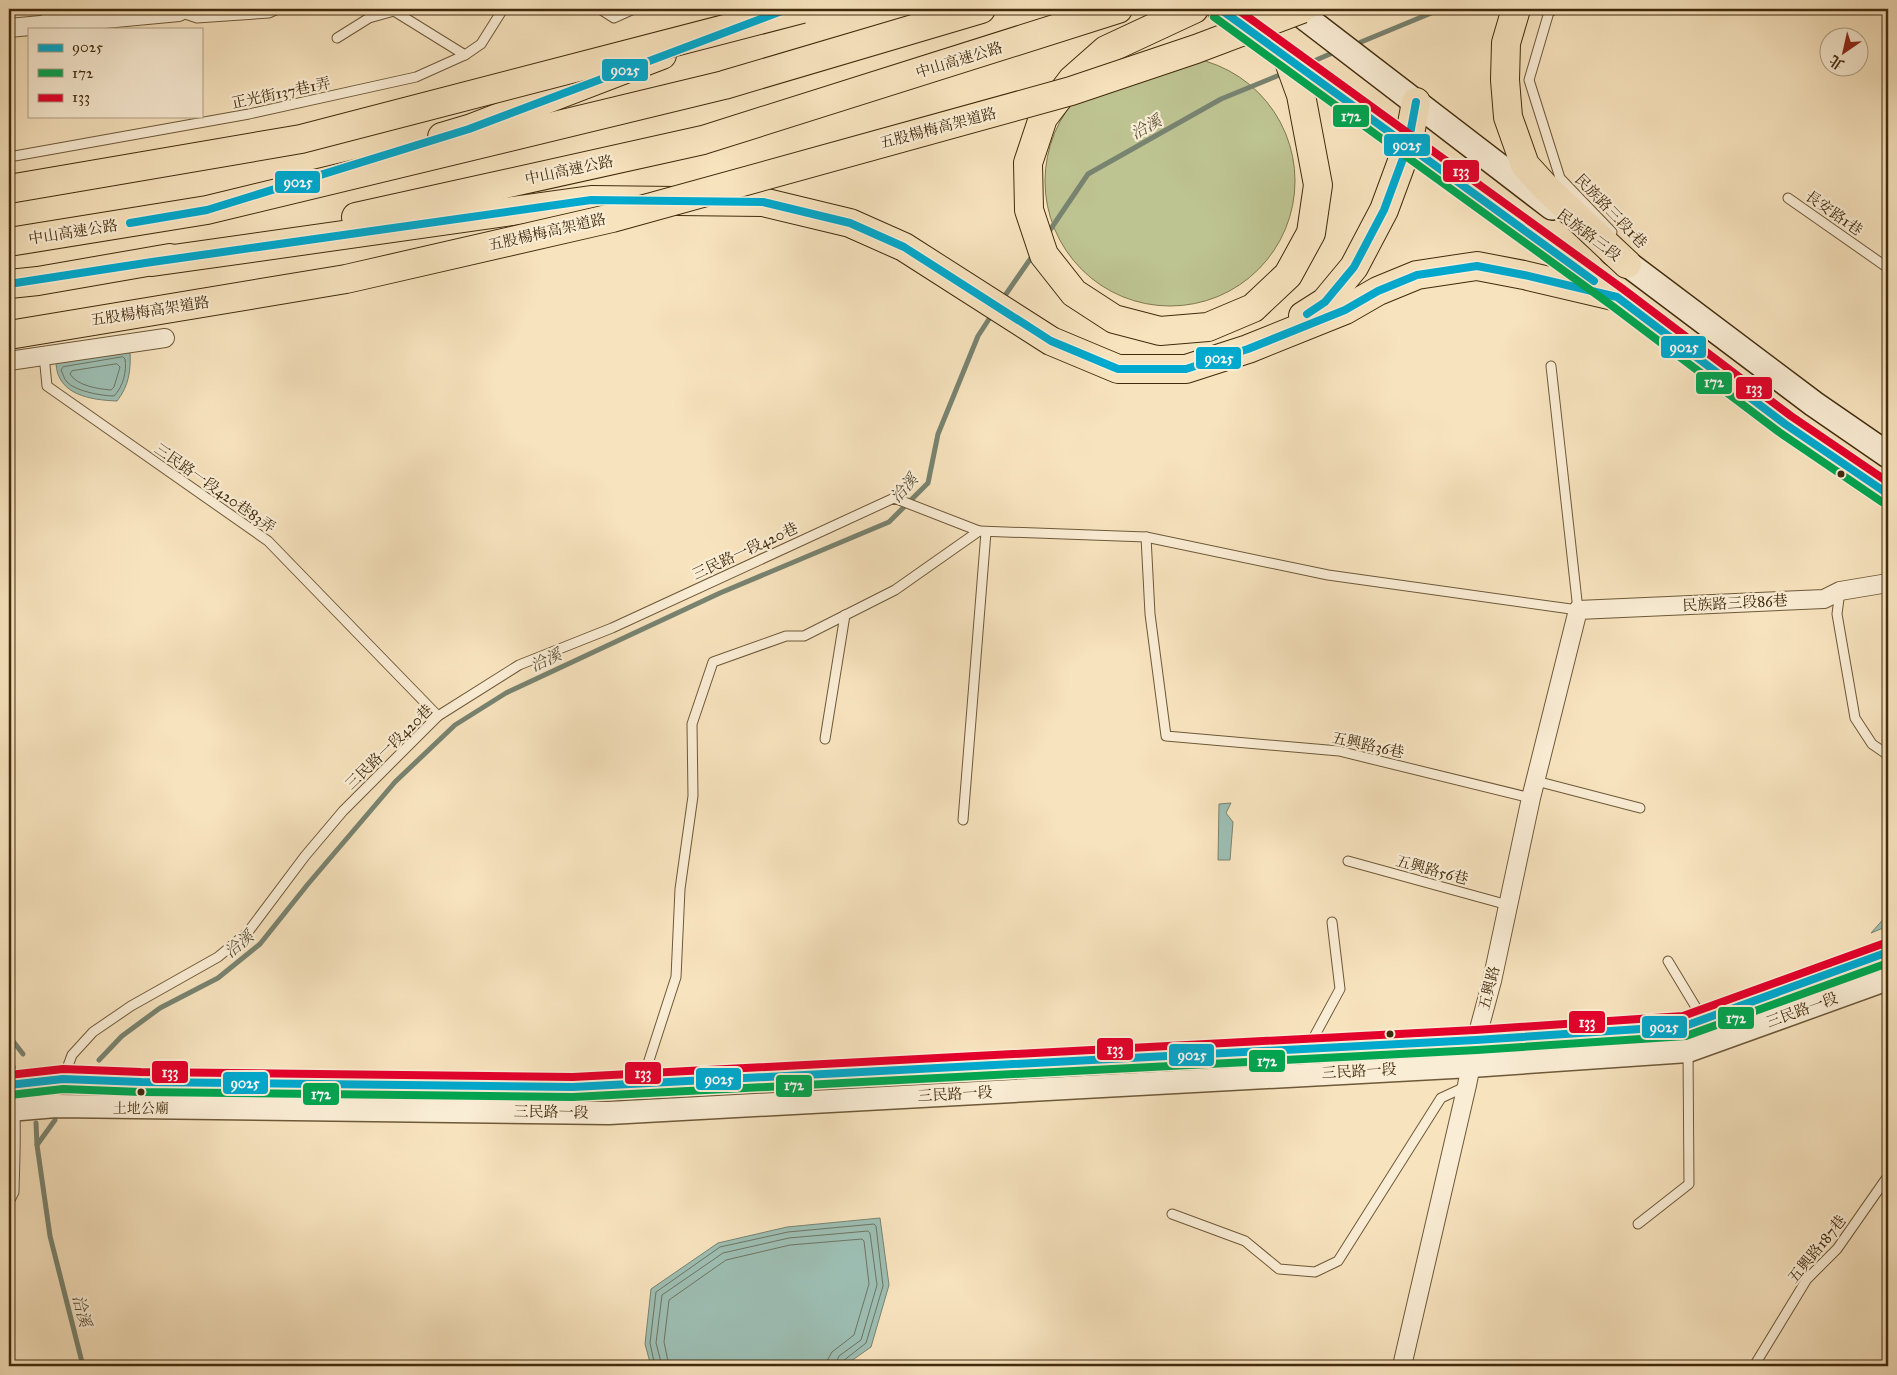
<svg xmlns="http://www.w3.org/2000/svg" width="1897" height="1375" font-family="'IM FELL Great Primer','Noto Serif TC',serif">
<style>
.green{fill:#bdc391;stroke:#7f774e}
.water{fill:#9dbeb3;stroke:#788370}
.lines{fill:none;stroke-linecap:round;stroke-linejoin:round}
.shore{stroke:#6f7460;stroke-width:1}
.stream{stroke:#788370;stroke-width:5}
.service-casing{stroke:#6e5938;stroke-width:11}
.minor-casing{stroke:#6e5938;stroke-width:20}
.tertiary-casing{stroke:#6e5938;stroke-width:25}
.secondary-casing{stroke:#412b0c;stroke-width:28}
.motorway-casing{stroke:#412b0c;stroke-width:30}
.service{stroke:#faedd5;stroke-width:9}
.minor{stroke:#faedd5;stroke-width:18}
.tertiary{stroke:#faedd5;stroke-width:22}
.secondary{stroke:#faedd5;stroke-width:25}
.motorway{stroke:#f7e3be;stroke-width:28}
.motorway-bridge-casing{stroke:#412b0c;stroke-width:30;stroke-linecap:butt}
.motorway-bridge{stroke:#f7e3be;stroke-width:28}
.bus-1-casing{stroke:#faedd5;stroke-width:11}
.bus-2-casing{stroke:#faedd5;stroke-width:11}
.bus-3-casing{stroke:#faedd5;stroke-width:11}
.bus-1{stroke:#00a9ce;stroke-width:8}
.bus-2{stroke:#00a651;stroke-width:8}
.bus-3{stroke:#e4002b;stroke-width:8}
.bus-dot{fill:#412b0c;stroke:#faedd5;stroke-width:2}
.labels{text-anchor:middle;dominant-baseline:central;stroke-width:4.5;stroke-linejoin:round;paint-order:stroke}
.bus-label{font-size:14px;fill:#412b0c;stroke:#faedd5}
.street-label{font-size:15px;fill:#412b0c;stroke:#faedd5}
.water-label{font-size:16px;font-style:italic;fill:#585036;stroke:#faedd5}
.line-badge{stroke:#faedd5;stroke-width:2}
.badge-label{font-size:14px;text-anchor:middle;font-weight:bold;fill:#fff}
</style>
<rect width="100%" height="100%" fill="#f7e3be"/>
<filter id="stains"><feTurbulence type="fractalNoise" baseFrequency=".004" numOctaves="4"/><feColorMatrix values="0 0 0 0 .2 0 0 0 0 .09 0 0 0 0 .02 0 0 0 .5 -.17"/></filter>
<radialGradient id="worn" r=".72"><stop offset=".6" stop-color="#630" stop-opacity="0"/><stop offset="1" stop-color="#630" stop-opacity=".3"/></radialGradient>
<circle class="green" cx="1170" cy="181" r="125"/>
<g class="water">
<path d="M130,351C131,370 129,386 117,401C91,400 57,395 56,363Z"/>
<polygon points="1231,803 1226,813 1233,822 1230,860 1218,860 1219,804"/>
<polygon points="1888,914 1888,926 1871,933"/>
<polygon points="880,1218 889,1285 871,1347 844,1366 651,1366 645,1344 651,1289 718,1243 787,1227"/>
</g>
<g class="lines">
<g class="shore">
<path d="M123,357L125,359C127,371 123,387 114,396C102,396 75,391 67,382C64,379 63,374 61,370L63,367Z"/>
<path d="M117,364L120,367L114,387L111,390C99,389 77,386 70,374L72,371Z"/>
<polyline points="655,1366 650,1343 656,1292 720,1247 788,1232 874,1224 876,1226 883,1286 866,1343 843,1361 841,1366"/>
<polyline points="662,1366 656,1343 662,1295 723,1253 789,1238 868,1231 870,1233 877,1285 861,1340 839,1356 835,1366"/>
<polyline points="669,1366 664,1342 669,1300 726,1260 790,1245 862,1239 864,1241 869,1284 854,1335 832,1352 828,1359 827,1366"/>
</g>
<g class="stream">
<polyline points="1361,42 1441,9"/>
<polyline points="1307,64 1330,54"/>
<polyline points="1048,233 1088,174 1221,99 1282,74"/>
<polyline points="1004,297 1033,255"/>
<polyline points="9,1036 23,1054"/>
<polyline points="99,1060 122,1036 160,1008 218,978 260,944 308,884 395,782 455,725 506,693 720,593 889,522 928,483 938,434 978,336 991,316"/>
<polyline points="55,1120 37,1145 50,1236 83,1366"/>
<polyline points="36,1123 37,1145"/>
</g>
<g class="service-casing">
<g id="service">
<polyline points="46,9 46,24"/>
<polyline points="600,9 614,18 634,9"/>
<polyline points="1555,9 1549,12 1529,80 1560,178 1612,232"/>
<polyline points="179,12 197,18 269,13 278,9"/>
<polyline points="337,38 369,18 394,11 465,55"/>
<polyline points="9,157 249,114 416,77 465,55 481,44 503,9"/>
<polyline points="1788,198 1888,268"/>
<polyline points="44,355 47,386 268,541 438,716"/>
<polyline points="1146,537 1150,614 1166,736 1339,751 1531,798"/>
<polyline points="1840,591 1837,614 1855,718 1872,744 1888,755"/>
<polyline points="825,739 845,615"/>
<polyline points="1536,781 1640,808"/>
<polyline points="963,820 986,532"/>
<polyline points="1348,861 1508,905"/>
<polyline points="1668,961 1703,1019"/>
<polyline points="1308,1048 1340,989 1332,922"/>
<path d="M9,1062C18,1104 15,1148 14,1192L9,1202"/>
<polyline points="63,1079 72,1055 93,1032 131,1006 218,957 248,932 305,856 343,811 438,716 519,665 612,628 894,498 979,531"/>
<polyline points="642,1082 676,977 680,889 693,796 692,724 713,662 786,636 804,636 895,590 979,531 1146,537 1328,575 1578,610 1551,366"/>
<polyline points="1172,1214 1245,1241 1279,1269 1315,1272 1338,1261 1441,1098 1467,1086"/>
<polyline points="1638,1224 1689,1184 1688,1051"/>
<polyline points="1754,1366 1807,1279 1837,1249 1888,1176"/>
</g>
</g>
<g class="minor-casing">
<g id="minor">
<polyline points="9,28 179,12 182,9"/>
<polyline points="9,361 165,338"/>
<polyline points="1402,1366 1467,1085 1476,1040 1492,981 1531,798 1578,610 1824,599 1840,591 1888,583"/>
</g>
</g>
<g class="tertiary-casing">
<g id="tertiary">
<polyline points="9,1085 63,1079 141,1082 573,1087 641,1084 1476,1040 1685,1026 1888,952"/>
<polyline points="9,1110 56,1106 609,1113 1471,1066 1688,1051 1888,979"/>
</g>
</g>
<g class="secondary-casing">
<g id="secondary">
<polyline points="1220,9 1617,297 1785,424 1888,494"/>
<polyline points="1294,9 1552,207"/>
<polyline points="1612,252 1814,404 1888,455"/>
</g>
</g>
<g class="motorway-casing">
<g id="motorway">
<polyline points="1194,9 1106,50 1072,80 1043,118 1028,163 1029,210 1044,255 1074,293 1114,319 1160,331 1208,327 1253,308 1288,275 1311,233 1318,185 1301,95 1288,59"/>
<polyline points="1516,9 1506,43 1505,80 1508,117 1525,165 1546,188 1627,264"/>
<polyline points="442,137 469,129 662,55"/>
<polyline points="356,217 703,140 1118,9"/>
<polyline points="9,242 207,210 724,85 981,9"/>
<polyline points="152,262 591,200 763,202 850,223 904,247 1051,341 1118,369 1186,369 1248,349 1345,310 1378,291 1417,275 1477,266 1524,275 1617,297"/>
<polyline points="9,284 38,281 170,258"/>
<polyline points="1303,316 1325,302 1354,267 1384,210 1408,145 1416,102"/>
</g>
</g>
<use href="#service" class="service"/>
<use href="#minor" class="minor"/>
<use href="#tertiary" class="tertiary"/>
<use href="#secondary" class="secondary"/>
<use href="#motorway" class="motorway"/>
<g class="motorway-bridge-casing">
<g id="motorway-bridge">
<polyline points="9,189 301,139 802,9"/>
<polyline points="9,335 346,279 612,218 1071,91 1196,49 1302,9"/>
</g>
</g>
<use href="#motorway-bridge" class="motorway-bridge"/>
<g class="bus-1-casing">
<g id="bus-1">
<polyline points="1220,9 1594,281"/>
<polyline points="130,223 207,210 469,129 787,9"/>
<polyline points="9,284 152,262 591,200 763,202 850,223 904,247 1051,341 1118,369 1186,369 1248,349 1345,310 1378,291 1417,275 1477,266 1524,275 1617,297 1785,424 1888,494"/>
<polyline points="1307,314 1325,302 1354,267 1384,210 1408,145 1416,102"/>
<polyline points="9,1085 63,1079 141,1082 573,1087 1476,1040 1685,1026 1888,952"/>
</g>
</g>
<g class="bus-2-casing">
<g id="bus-2">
<polyline points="1214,17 1611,305 1779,432 1882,502"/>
<polyline points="10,1095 63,1089 141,1092 573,1097 1477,1050 1686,1036 1888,963"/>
</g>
</g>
<g class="bus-3-casing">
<g id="bus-3">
<polyline points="1237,9 1623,289 1791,416 1888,482"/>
<polyline points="9,1075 63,1069 141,1072 573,1077 1475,1030 1683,1016 1885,943"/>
</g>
</g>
<use href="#bus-1" class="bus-1"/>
<use href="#bus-2" class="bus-2"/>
<use href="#bus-3" class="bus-3"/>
</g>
<g class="bus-dot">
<circle cx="1841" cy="474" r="4.5"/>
<circle cx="1390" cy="1034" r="4.5"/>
<circle cx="141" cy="1092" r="4.5"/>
</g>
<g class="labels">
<g class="bus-label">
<text x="141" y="1108">土地公廟</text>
</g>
<g class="street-label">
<text transform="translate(959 60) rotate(-17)">中山高速公路</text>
<text transform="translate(281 93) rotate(-12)">正光街137巷1弄</text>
<text transform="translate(938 128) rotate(-15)">五股楊梅高架道路</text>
<text transform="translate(569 170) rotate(-12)">中山高速公路</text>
<text transform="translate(1611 211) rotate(46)">民族路三段1巷</text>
<text transform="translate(1834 213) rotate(35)">長安路1巷</text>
<text transform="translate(73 232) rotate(-9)">中山高速公路</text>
<text transform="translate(547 232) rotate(-13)">五股楊梅高架道路</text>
<text transform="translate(1589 235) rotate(37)">民族路三段</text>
<text transform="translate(150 311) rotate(-9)">五股楊梅高架道路</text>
<text transform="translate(215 488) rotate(35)">三民路一段420巷83弄</text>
<text transform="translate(745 551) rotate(-25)">三民路一段420巷</text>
<text transform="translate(1735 603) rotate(-3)">民族路三段86巷</text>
<text transform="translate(1368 745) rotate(12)">五興路36巷</text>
<text transform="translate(389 747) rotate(-44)">三民路一段420巷</text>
<text transform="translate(1432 870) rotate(15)">五興路56巷</text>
<text transform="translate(1489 988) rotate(-76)">五興路</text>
<text transform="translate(1802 1010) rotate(-20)">三民路一段</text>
<text transform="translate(1359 1071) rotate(-3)">三民路一段</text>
<text transform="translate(955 1094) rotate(-3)">三民路一段</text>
<text transform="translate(551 1112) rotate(1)">三民路一段</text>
<text transform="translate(1817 1249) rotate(-51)">五興路187巷</text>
</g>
<g class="water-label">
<text transform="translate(1146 127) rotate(-29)">洽溪</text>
<text transform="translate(904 488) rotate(-48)">洽溪</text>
<text transform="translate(546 660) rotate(-25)">洽溪</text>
<text transform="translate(239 944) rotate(-40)">洽溪</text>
<text transform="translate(82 1311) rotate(76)">洽溪</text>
</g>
</g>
<g class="line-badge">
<rect x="601" y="58" width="48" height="24" rx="5" fill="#00a9ce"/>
<rect x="1332" y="104" width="38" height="24" rx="5" fill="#00a651"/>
<rect x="1383" y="133" width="48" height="24" rx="5" fill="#00a9ce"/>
<rect x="1442" y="159" width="38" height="24" rx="5" fill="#e4002b"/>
<rect x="274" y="170" width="47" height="24" rx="5" fill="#00a9ce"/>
<rect x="1660" y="335" width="47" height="24" rx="5" fill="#00a9ce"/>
<rect x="1195" y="346" width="47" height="24" rx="5" fill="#00a9ce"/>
<rect x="1695" y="371" width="38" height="24" rx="5" fill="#00a651"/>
<rect x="1735" y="376" width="38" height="24" rx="5" fill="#e4002b"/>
<rect x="1717" y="1006" width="38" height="24" rx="5" fill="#00a651"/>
<rect x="1568" y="1010" width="38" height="24" rx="5" fill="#e4002b"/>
<rect x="1641" y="1015" width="47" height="24" rx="5" fill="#00a9ce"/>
<rect x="1096" y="1037" width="38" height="24" rx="5" fill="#e4002b"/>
<rect x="1168" y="1043" width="47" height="24" rx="5" fill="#00a9ce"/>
<rect x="1248" y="1049" width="38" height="24" rx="5" fill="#00a651"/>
<rect x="151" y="1060" width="38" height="24" rx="5" fill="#e4002b"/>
<rect x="624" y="1061" width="38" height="24" rx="5" fill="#e4002b"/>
<rect x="695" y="1067" width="47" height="24" rx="5" fill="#00a9ce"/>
<rect x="222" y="1071" width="47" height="24" rx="5" fill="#00a9ce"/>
<rect x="775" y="1074" width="38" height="24" rx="5" fill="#00a651"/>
<rect x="302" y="1082" width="38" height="24" rx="5" fill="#00a651"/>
</g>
<g class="badge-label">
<text x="625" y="75">9025</text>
<text x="1351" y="121">172</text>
<text x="1407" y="150">9025</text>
<text x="1461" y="176">133</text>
<text x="298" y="187">9025</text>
<text x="1684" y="352">9025</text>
<text x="1219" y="363">9025</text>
<text x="1714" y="387">172</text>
<text x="1754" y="393">133</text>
<text x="1736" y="1023">172</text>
<text x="1587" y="1027">133</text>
<text x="1664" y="1032">9025</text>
<text x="1115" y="1054">133</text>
<text x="1192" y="1060">9025</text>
<text x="1267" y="1066">172</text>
<text x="170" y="1077">133</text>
<text x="643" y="1078">133</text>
<text x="719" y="1084">9025</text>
<text x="245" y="1088">9025</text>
<text x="794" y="1090">172</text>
<text x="321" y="1099">172</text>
</g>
<rect width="1897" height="1375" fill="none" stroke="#f7e3be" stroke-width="30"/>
<rect x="10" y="10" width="1877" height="1355" fill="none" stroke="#412b0c" stroke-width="2.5"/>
<rect x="15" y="15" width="1867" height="1345" fill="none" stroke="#412b0c"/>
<rect x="28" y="28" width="175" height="90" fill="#faedd5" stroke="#b09f85"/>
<rect x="38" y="44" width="25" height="8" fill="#00a9ce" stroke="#b09f85"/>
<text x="72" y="52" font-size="15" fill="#412b0c">9025</text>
<rect x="38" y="69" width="25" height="8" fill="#00a651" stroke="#b09f85"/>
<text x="72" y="78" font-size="15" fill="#412b0c">172</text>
<rect x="38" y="94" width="25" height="8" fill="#e4002b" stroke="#b09f85"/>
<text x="72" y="102" font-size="15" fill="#412b0c">133</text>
<g transform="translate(1844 52) rotate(214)"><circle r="24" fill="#faedd5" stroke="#b09f85"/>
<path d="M0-4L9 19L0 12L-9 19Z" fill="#8f2418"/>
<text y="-8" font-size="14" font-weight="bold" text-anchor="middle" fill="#412b0c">北</text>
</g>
<rect width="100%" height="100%" filter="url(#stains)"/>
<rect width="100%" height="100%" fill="url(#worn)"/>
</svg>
